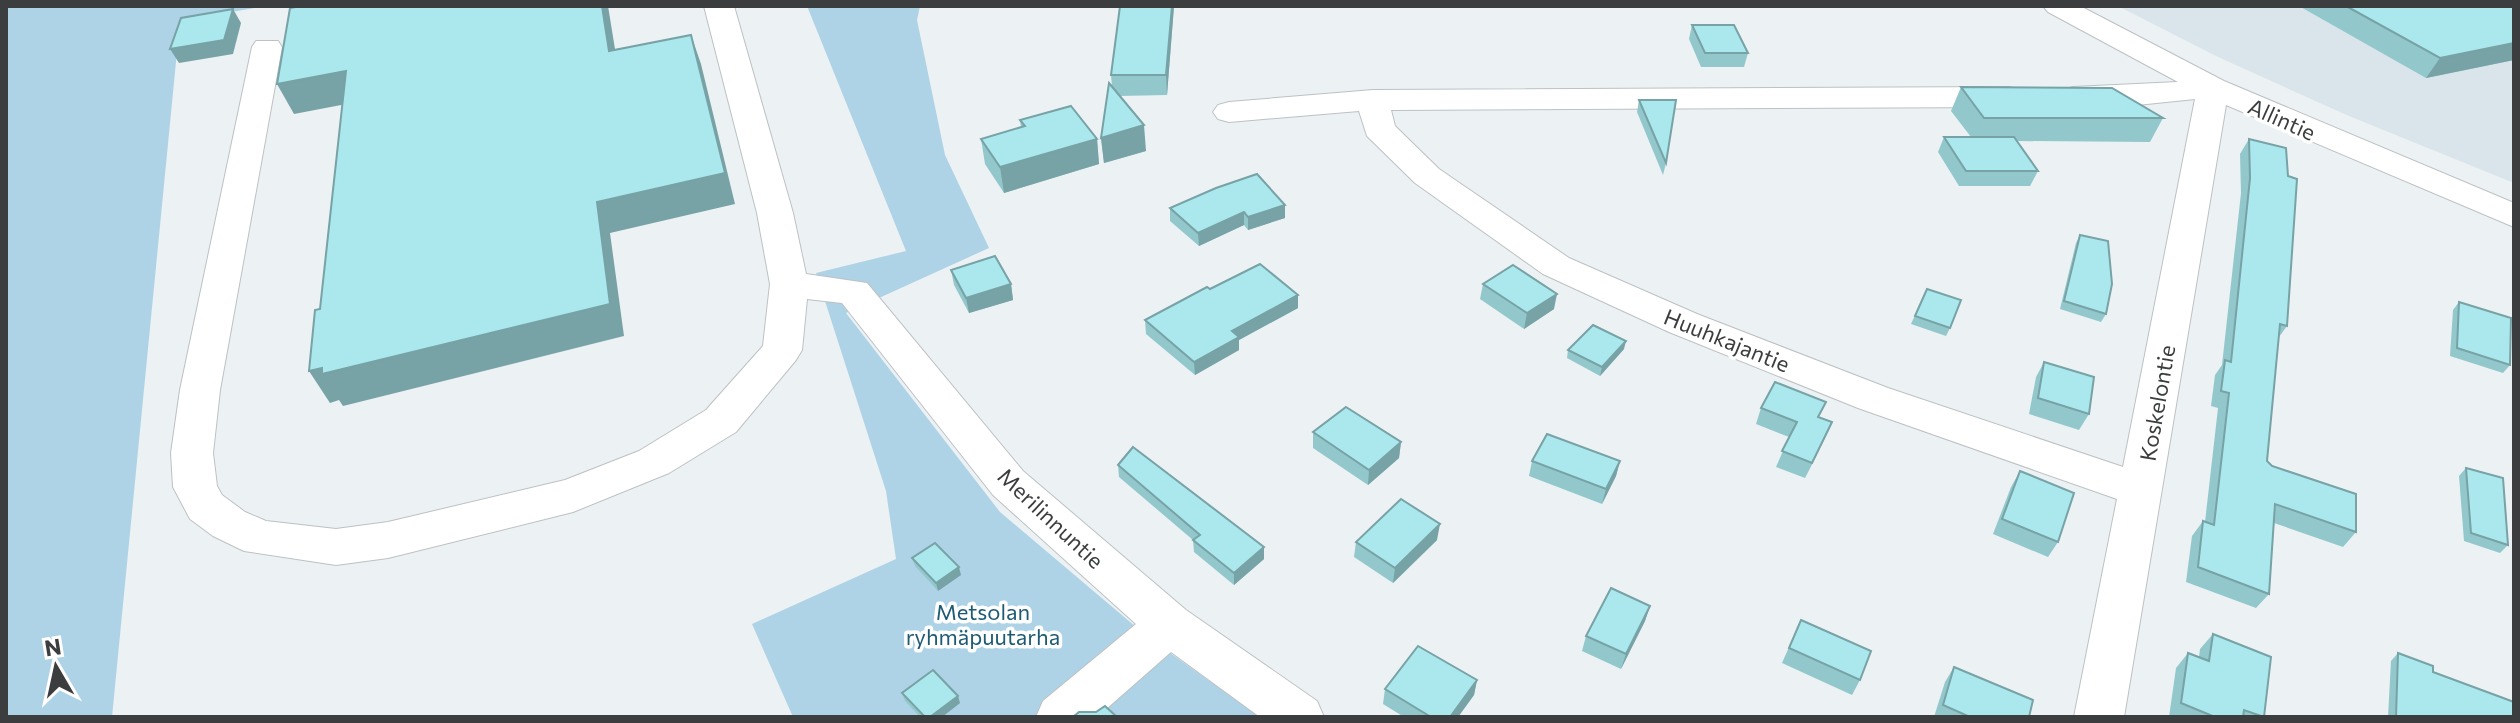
<svg xmlns="http://www.w3.org/2000/svg" width="2520" height="723" font-family="Commissioner,sans-serif">
<style>
.built{fill:#d9e5eb}
.green{fill:#aed3e6}
.lines{fill:none;stroke-linecap:round;stroke-linejoin:round}
.minor-casing{stroke:#bdc1c4;stroke-width:2}
.minor{fill:#fff;fill-rule:evenodd}
.wall{fill:#92c8cc}
.shaded-wall{fill:#77a2a6}
.building{fill:#aae8ed;stroke:#77a2a6;stroke-width:2}
.labels{text-anchor:middle;dominant-baseline:central;stroke-width:7;stroke-linejoin:round;paint-order:stroke}
.street-label{font-size:22px;fill:#3b3d3e;stroke:#fff}
.park-label{font-size:22px;fill:#1d5a74;stroke:#fff}
</style>
<rect width="100%" height="100%" fill="#ecf1f3"/>
<polygon class="built" points="2118,6 2514,6 2514,183 2349,116 2218,57"/>
<g class="green">
<polygon points="6,6 266,6 180,21 112,717 6,717"/>
<polygon points="807,6 920,6 917,20 945,155 989,248 846,313 1000,512 1149,638 1260,717 793,717 752,624 896,559 886,491 816,273 906,251"/>
</g>
<g class="lines">
<g class="minor-casing">
<g id="minor">
<polygon points="704,6 734,6 793,213 806,274 867,283 1023,471 1186,610 1317,701 1324,717 1260,717 1171,652 1097,717 1036,717 1043,701 1136,624 993,495 842,303 807,299 802,350 796,360 736,432 669,473 573,512 388,558 336,565 244,551 213,536 190,519 173,487 171,453 180,390 252,47 256,41 278,41 282,47 220,390 213,453 217,486 222,495 245,512 266,521 336,529 388,522 565,480 639,451 706,410 763,346 770,284 757,213"/>
<polygon points="2043,6 2080,6 2224,81 2514,203 2514,227 2226,105 2124,717 2074,717 2117,499 1858,408 1669,332 1543,274 1415,183 1367,136 1359,111 1229,122 1218,119 1213,112 1218,105 1229,102 1373,90 2009,87 2020,90 2025,97 2020,104 2009,107 1391,110 1395,126 1439,169 1569,258 1697,314 1888,388 2123,467 2195,99 2118,107 2062,104 2057,97 2062,90 2073,87 2178,82 2048,12"/>
</g>
</g>
<use href="#minor" class="minor"/>
</g>
<g class="wall">
<polygon points="1120,6 1174,6 1167,95 1119,96 1146,151 1104,163 1101,138 1112,86 1111,75"/>
<polygon points="2299,6 2514,6 2514,60 2426,78"/>
<polygon points="1692,25 1748,53 1744,67 1701,67 1689,39"/>
<polygon points="1961,87 2163,118 2150,142 2017,141 2038,171 2030,186 1959,186 1938,152 1944,137 1971,137 1951,111"/>
<polygon points="1639,100 1666,163 1663,175 1637,112"/>
<polygon points="1020,120 1097,139 1099,164 1004,193 985,164 981,139 1021,127"/>
<polygon points="2249,139 2287,326 2279,337 2267,461 2356,532 2343,547 2274,523 2269,594 2256,608 2186,582 2192,536 2203,521 2205,522 2218,408 2211,406 2215,375 2222,365 2241,193 2240,154"/>
<polygon points="1285,205 1285,218 1248,230 1244,225 1199,246 1170,221 1170,208"/>
<polygon points="2080,235 2106,314 2101,322 2060,309 2076,243"/>
<polygon points="951,270 1011,284 1013,300 969,313 954,285"/>
<polygon points="1483,284 1554,309 1524,329 1480,299"/>
<polygon points="1210,289 1298,295 1298,308 1239,340 1239,350 1195,375 1146,334 1145,320"/>
<polygon points="1927,289 1950,328 1946,336 1911,324"/>
<polygon points="2459,302 2510,365 2503,373 2450,356 2453,310"/>
<polygon points="1624,349 1600,376 1567,358 1568,350"/>
<polygon points="2044,362 2089,414 2079,430 2029,414 2036,377"/>
<polygon points="1761,408 1819,417 1832,422 1805,478 1776,467 1789,437 1756,424"/>
<polygon points="1313,432 1401,442 1399,458 1368,485 1313,448"/>
<polygon points="1532,461 1620,461 1616,476 1602,504 1529,476"/>
<polygon points="1118,465 1264,547 1264,559 1234,585 1194,552 1193,540 1119,477"/>
<polygon points="2466,468 2508,545 2500,553 2464,541 2459,476"/>
<polygon points="2020,471 2058,542 2048,557 1993,534 2011,487"/>
<polygon points="1437,540 1393,583 1354,557 1356,542"/>
<polygon points="912,558 961,575 938,591 915,566"/>
<polygon points="1650,606 1645,621 1621,669 1582,651 1586,636"/>
<polygon points="1801,620 1860,680 1852,695 1782,663"/>
<polygon points="2213,634 2264,717 2169,717 2176,668 2188,653 2199,657 2200,649"/>
<polygon points="2398,653 2514,717 2388,717 2391,661"/>
<polygon points="1954,667 2029,717 1934,717 1945,682"/>
<polygon points="1477,680 1474,695 1458,717 1404,717 1383,704 1385,689"/>
<polygon points="902,693 960,703 942,717 920,717 905,701"/>
</g>
<g class="shaded-wall">
<polygon points="602,6 608,6 620,80 609,51"/>
<polygon points="1172,6 1174,6 1167,95 1166,75"/>
<polygon points="233,9 241,23 233,54 179,63 170,49"/>
<polygon points="691,35 701,64 735,204 610,233 624,336 343,406 339,400 330,403 309,371 597,202"/>
<polygon points="2514,43 2514,60 2426,78 2440,58"/>
<polygon points="346,71 362,101 294,114 277,84"/>
<polygon points="1144,125 1146,151 1104,163 1101,138"/>
<polygon points="1097,139 1099,164 1004,193 1000,167"/>
<polygon points="1285,205 1285,218 1248,230 1248,217"/>
<polygon points="1244,212 1244,225 1199,246 1198,233"/>
<polygon points="1011,284 1013,300 969,313 966,298"/>
<polygon points="1557,294 1554,309 1524,329 1527,313"/>
<polygon points="1298,295 1298,308 1239,340 1239,350 1195,375 1194,362 1232,331"/>
<polygon points="1626,341 1624,349 1600,376 1602,367"/>
<polygon points="1832,422 1825,438 1805,478 1812,463"/>
<polygon points="1401,442 1399,458 1368,485 1369,470"/>
<polygon points="1620,461 1616,476 1602,504 1606,489"/>
<polygon points="1440,524 1437,540 1393,583 1395,568"/>
<polygon points="1264,547 1264,559 1234,585 1234,573"/>
<polygon points="959,567 961,575 938,591 936,583"/>
<polygon points="1650,606 1645,621 1621,669 1626,654"/>
<polygon points="1477,680 1474,695 1458,717 1450,717"/>
<polygon points="958,696 960,703 942,717 930,717"/>
</g>
<g class="building">
<polygon points="301,6 602,6 609,51 691,35 725,173 597,202 610,304 322,374 322,368 309,371 315,310 320,309 346,71 277,84 290,8"/>
<polygon points="1120,6 1172,6 1166,75 1111,75"/>
<polygon points="2346,6 2514,6 2514,43 2440,58"/>
<polygon points="233,9 224,40 170,49 181,18"/>
<polygon points="1692,25 1734,25 1748,53 1705,53"/>
<polygon points="1109,83 1144,125 1101,138"/>
<polygon points="1961,87 2112,88 2163,118 1984,118"/>
<polygon points="1639,100 1676,100 1666,163"/>
<polygon points="1071,106 1097,139 1000,167 981,139 1025,126 1020,120"/>
<polygon points="1944,137 2014,137 2038,171 1966,171"/>
<polygon points="2249,139 2286,148 2288,176 2297,179 2287,326 2280,324 2267,461 2272,466 2356,494 2356,532 2275,504 2269,594 2198,567 2203,521 2214,525 2229,393 2221,391 2225,360 2231,362 2250,178"/>
<polygon points="1257,174 1285,205 1248,217 1244,212 1198,233 1170,208 1216,188"/>
<polygon points="2080,235 2108,241 2112,284 2106,314 2064,301"/>
<polygon points="995,256 1011,284 966,298 951,270"/>
<polygon points="1260,264 1298,295 1232,331 1239,337 1194,362 1145,320 1207,287 1210,289"/>
<polygon points="1513,265 1557,294 1527,313 1483,284"/>
<polygon points="1927,289 1961,300 1950,328 1915,316"/>
<polygon points="2459,302 2511,318 2510,365 2457,348"/>
<polygon points="1593,325 1626,341 1602,367 1568,350"/>
<polygon points="2044,362 2094,377 2089,414 2038,398"/>
<polygon points="1775,382 1826,402 1818,417 1832,422 1812,463 1782,451 1797,422 1761,408"/>
<polygon points="1346,407 1401,442 1369,470 1313,432"/>
<polygon points="1547,434 1620,461 1606,489 1532,461"/>
<polygon points="1133,447 1264,547 1234,573 1193,540 1200,535 1118,465"/>
<polygon points="2466,468 2503,478 2508,545 2471,533"/>
<polygon points="2020,471 2074,493 2058,542 2002,519"/>
<polygon points="1401,499 1440,524 1395,568 1356,542"/>
<polygon points="935,543 959,567 936,583 912,558"/>
<polygon points="1611,588 1650,606 1626,654 1586,636"/>
<polygon points="1801,620 1871,651 1860,680 1789,648"/>
<polygon points="2213,634 2271,657 2264,717 2244,710 2243,717 2215,717 2181,703 2188,653 2209,661"/>
<polygon points="1418,646 1477,680 1450,717 1431,717 1385,689"/>
<polygon points="2398,653 2433,666 2433,672 2514,702 2514,717 2396,717"/>
<polygon points="1954,667 2033,700 2029,717 1970,717 1943,705"/>
<polygon points="933,670 958,696 930,717 925,717 902,693"/>
<polygon points="1105,706 1117,717 1073,717 1079,712 1096,712"/>
</g>
<g class="labels">
<g class="street-label">
<text transform="translate(2282 119) rotate(24)">Allintie</text>
<text transform="translate(1727 340) rotate(22)">Huuhkajantie</text>
<text transform="translate(2157 403) rotate(-80)">Koskelontie</text>
<text transform="translate(1051 518) rotate(43)">Merilinnuntie</text>
</g>
<g class="park-label">
<text x="983" y="611">Metsolan<tspan x="983" dy="25">ryhmäpuutarha</tspan></text>
</g>
</g>
<rect width="2520" height="723" fill="none" stroke="#3b3d3e" stroke-width="16"/>
<g transform="translate(56 667) rotate(351)" stroke="#ffffff" stroke-width="6" paint-order="stroke">
<path d="M0-6L14 30L0 20L-14 30Z" fill="#3b3d3e"/>
<text y="-12" font-size="22" font-weight="bold" text-anchor="middle" fill="#3b3d3e">N</text>
</g>
</svg>
